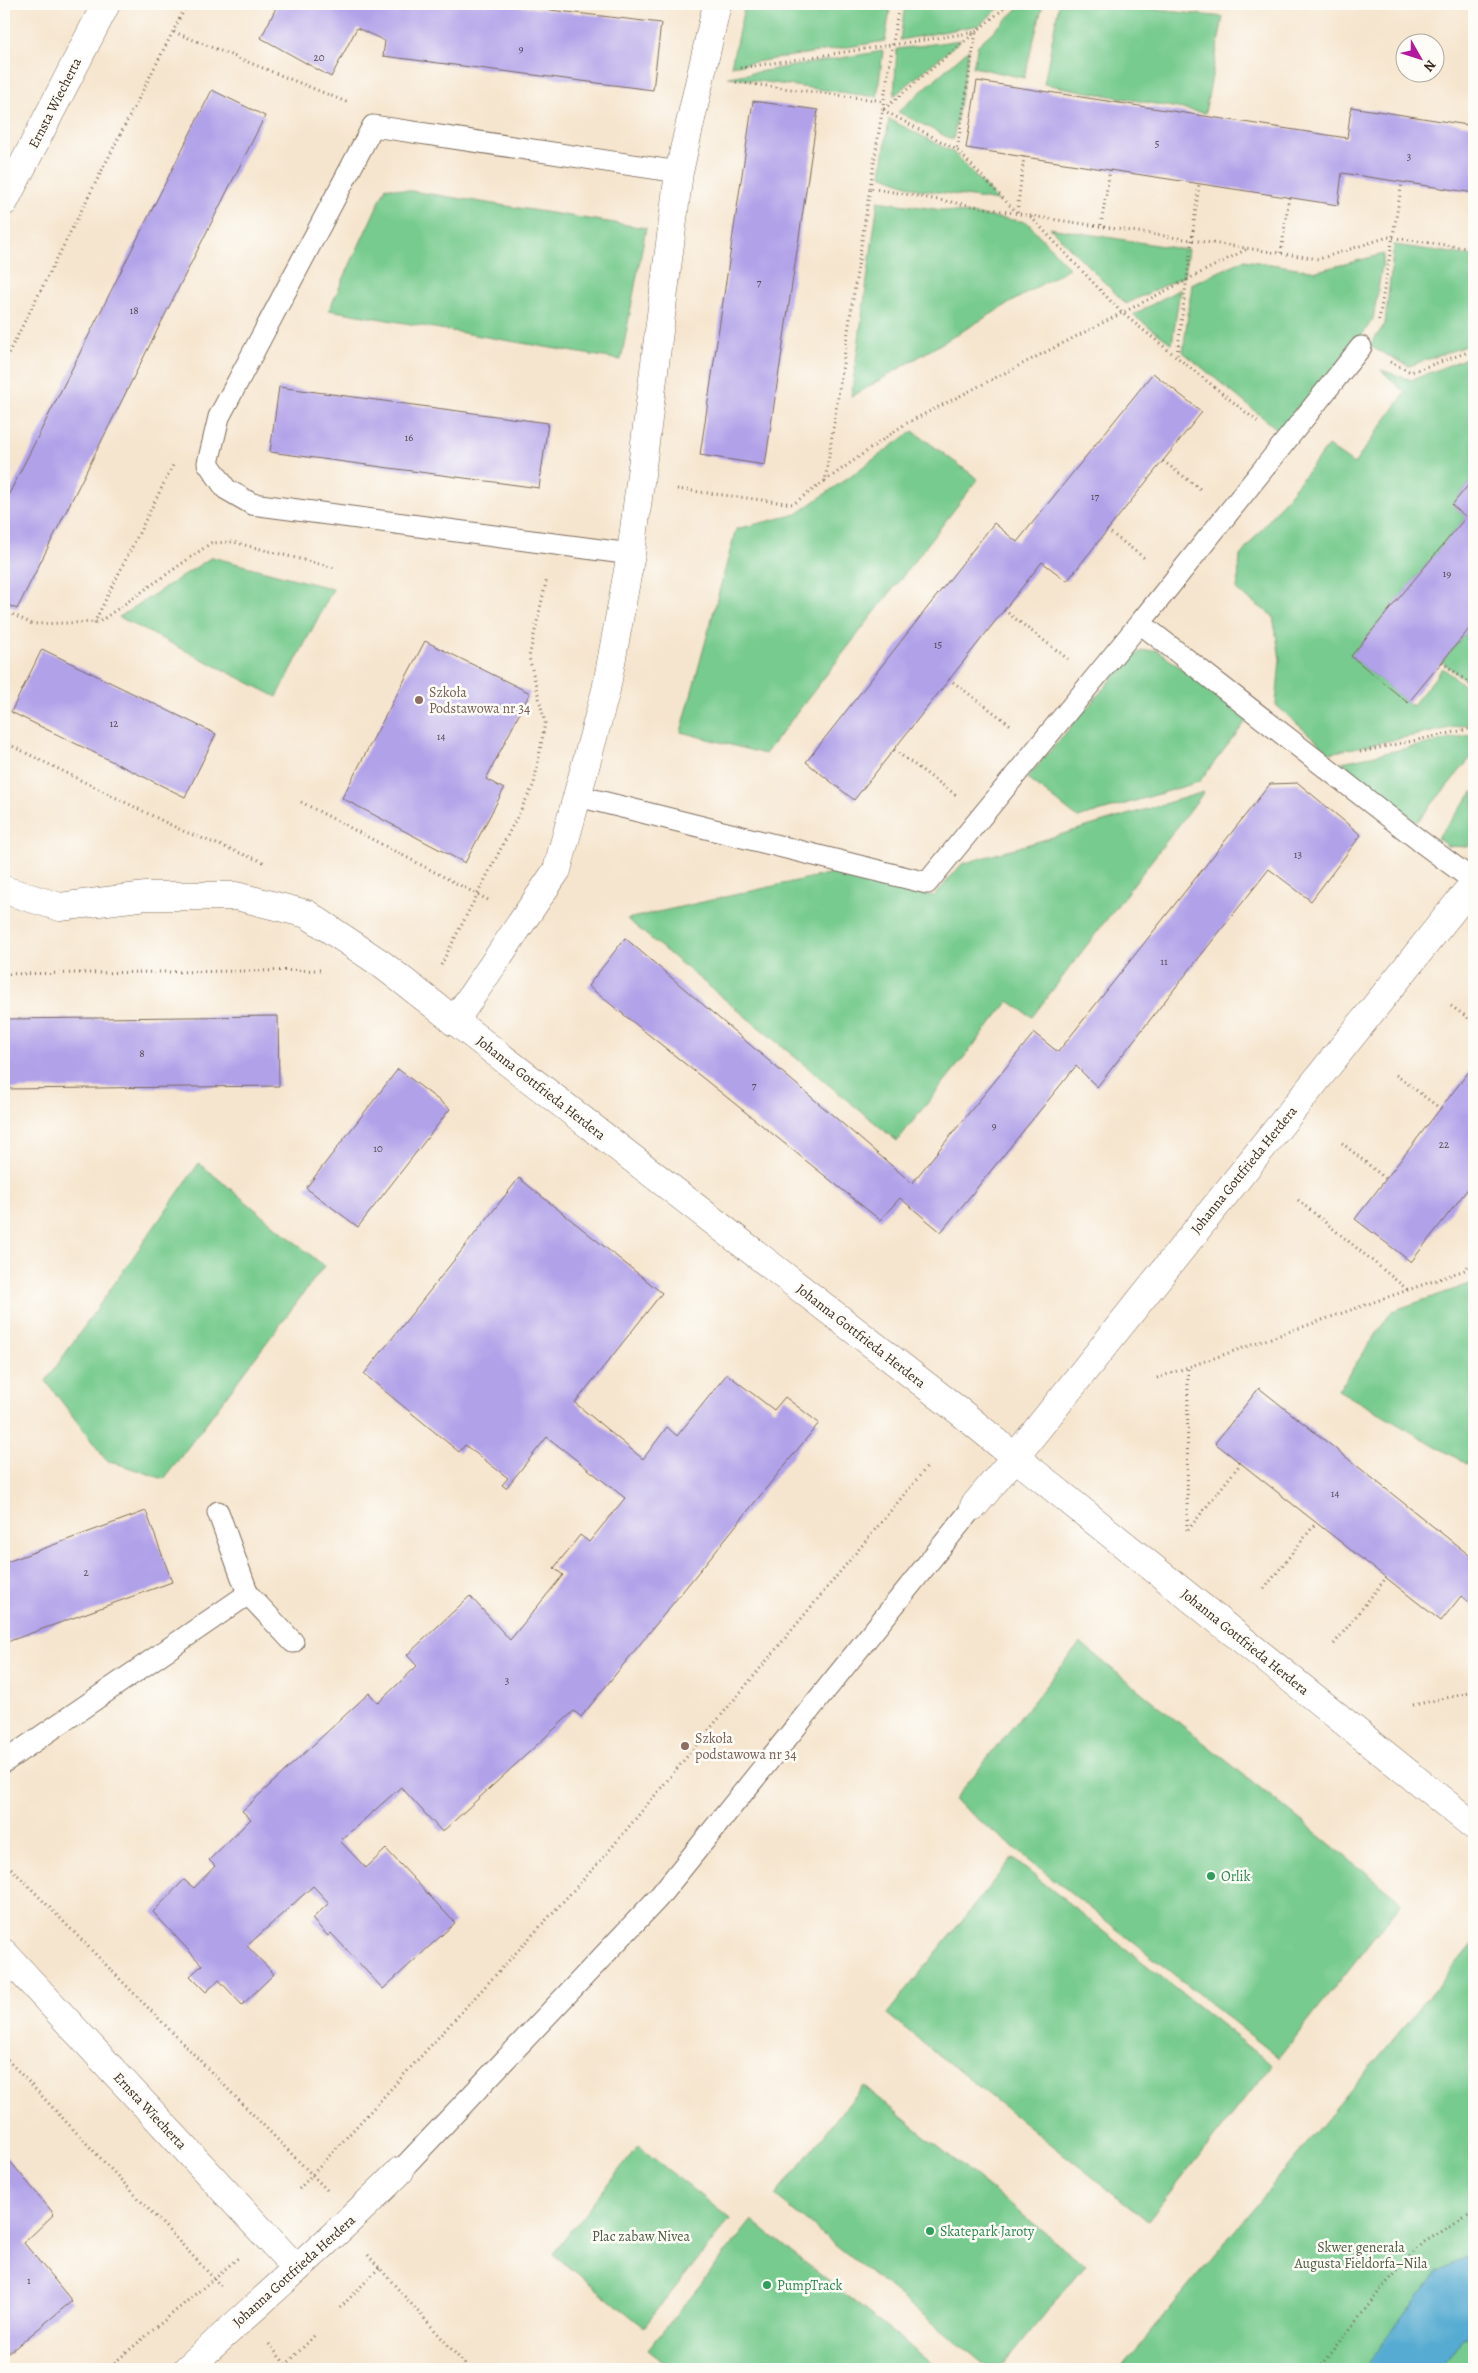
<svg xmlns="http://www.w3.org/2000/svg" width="1478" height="2373" font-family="Alegreya,serif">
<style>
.green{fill:#77cb8e;stroke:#597a56}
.water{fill:#55abd1;stroke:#486a78}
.building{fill:#b1a1e9}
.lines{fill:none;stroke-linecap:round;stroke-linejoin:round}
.lane-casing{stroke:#7c6b5c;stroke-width:23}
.street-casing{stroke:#7c6b5c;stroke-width:29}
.path{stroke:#7c6b5c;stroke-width:3;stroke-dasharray:1 4;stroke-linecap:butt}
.lane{stroke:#fff;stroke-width:21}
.street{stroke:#fff;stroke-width:28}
.education-dot{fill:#8d6e63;stroke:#fdfcf7;stroke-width:2}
.leisure-dot{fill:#2e9e5b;stroke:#fdfcf7;stroke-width:2}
.labels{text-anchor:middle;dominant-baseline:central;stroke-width:5;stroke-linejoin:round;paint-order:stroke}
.number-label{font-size:11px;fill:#584851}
.street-label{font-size:14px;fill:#3b2a1e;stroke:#fdfcf7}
.education-label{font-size:14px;fill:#785e54;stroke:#fdfcf7;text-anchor:start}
.leisure-label{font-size:14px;fill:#27864d;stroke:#fdfcf7;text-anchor:start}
.park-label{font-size:14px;fill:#4d5a40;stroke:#fdfcf7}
</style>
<rect width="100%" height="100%" fill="#fdfcf7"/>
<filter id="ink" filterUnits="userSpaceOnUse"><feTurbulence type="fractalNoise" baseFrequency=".02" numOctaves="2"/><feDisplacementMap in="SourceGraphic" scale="10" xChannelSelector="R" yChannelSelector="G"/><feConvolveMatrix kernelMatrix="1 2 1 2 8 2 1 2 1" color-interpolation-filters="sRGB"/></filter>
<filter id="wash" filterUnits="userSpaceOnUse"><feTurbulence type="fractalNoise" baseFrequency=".0096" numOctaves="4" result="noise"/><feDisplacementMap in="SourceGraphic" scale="20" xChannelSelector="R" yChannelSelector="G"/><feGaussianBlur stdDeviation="1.12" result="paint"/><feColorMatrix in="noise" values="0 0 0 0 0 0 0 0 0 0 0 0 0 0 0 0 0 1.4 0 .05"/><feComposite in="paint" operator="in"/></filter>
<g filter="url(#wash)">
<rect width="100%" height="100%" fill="#f6e5ce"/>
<g class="green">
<polygon points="745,4 891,4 885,41 731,66"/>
<polygon points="905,4 1004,4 979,25 900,40"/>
<polygon points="1023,4 1043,4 1024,78 973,67 978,45"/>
<polygon points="1059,4 1104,4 1223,17 1205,113 1044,84"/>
<polygon points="961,40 894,96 897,49"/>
<polygon points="969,49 953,140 898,112"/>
<polygon points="883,51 877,97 728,77"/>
<polygon points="889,119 953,152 998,201 917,189 881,175"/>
<polygon points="386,187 646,228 621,360 329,310"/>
<polygon points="878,201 1027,222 1069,268 851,397"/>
<polygon points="1050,228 1188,250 1184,276 1126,304"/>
<polygon points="1394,245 1474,256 1474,343 1409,366 1369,346 1385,324"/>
<polygon points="1384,254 1373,319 1356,344 1283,434 1183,352 1192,284 1244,260 1317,271"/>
<polygon points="1180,289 1172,344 1133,315"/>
<polygon points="1474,355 1474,478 1452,505 1466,517 1351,656 1412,706 1443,668 1474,694 1474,723 1330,753 1276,705 1280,659 1273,616 1237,591 1240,556 1328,446 1354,464 1405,393 1381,370 1412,380"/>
<polygon points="913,431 978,479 765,754 681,732 736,529 797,514"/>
<polygon points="212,557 333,589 277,697 119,617"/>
<polygon points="1474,623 1474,687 1442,662"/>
<polygon points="1157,650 1248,719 1199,782 1078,818 1027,778 1129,659 1142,651"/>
<polygon points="1474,734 1474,754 1417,822 1342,762"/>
<polygon points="1474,791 1474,839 1468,847 1447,846 1437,838"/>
<polygon points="1204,792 1032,1017 1009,1001 897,1141 627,919 832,873 934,896 962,864"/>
<polygon points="199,1163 324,1266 164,1479 106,1460 46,1381"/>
<polygon points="1473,1283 1474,1284 1474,1468 1338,1390 1392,1311"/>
<polygon points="1080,1643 1402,1902 1279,2058 954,1800"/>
<polygon points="1012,1858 1272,2065 1148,2221 887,2014"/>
<polygon points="1474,1942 1474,2369 1120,2369"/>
<polygon points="863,2086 1085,2265 1000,2369 990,2369 775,2196"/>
<polygon points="638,2146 730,2219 644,2327 553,2254"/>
<polygon points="752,2220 938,2369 672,2369 648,2350"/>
</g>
<polygon class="water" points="1474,2253 1474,2340 1463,2338 1441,2369 1363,2369 1437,2272"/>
<g id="blocks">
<g class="building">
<polygon points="278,4 499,4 661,23 653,90 383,56 385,41 357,28 331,77 261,38"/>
<polygon points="977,81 1347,138 1351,107 1474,126 1474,193 1342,173 1338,205 966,148"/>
<polygon points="212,90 265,116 17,609 4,603 4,504"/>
<polygon points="753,101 818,110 765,465 700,455"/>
<polygon points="1153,373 1202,412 1067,581 1042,562 854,800 806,762 994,523 1017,542"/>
<polygon points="279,387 548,423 539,488 270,452"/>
<polygon points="1474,478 1474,623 1408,703 1351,656 1466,517 1452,505"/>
<polygon points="425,641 530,693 486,779 504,789 465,863 342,798"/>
<polygon points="42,649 216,734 185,797 11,712"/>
<polygon points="1298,783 1361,835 1311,901 1269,869 1097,1087 1076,1066 941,1232 900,1198 880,1220 588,986 625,938 912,1183 1034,1033 1058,1052 1270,784"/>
<polygon points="278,1016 279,1086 7,1089 6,1019"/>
<polygon points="1474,1065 1474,1181 1411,1262 1355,1219"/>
<polygon points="398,1069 450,1109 358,1227 306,1188"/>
<polygon points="519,1178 662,1293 575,1403 643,1459 667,1427 677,1436 727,1374 774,1410 785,1397 819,1423 581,1717 574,1711 442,1832 401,1787 340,1841 366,1868 386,1849 455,1923 383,1989 331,1933 328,1936 312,1919 329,1903 313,1886 247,1946 274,1974 242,2005 219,1980 206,1992 190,1976 202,1965 153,1912 184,1880 194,1888 215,1866 209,1860 251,1819 242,1811 369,1693 378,1703 417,1666 407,1655 470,1596 510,1640 563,1575 554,1568 580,1535 589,1542 625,1498 547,1437 506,1488 502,1485 508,1478 465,1445 459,1452 364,1374"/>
<polygon points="1259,1388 1474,1559 1474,1607 1461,1596 1441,1621 1215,1443"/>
<polygon points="146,1511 172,1582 4,1643 4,1563"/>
<polygon points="4,2154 54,2214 24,2243 72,2301 4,2357 4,2260 6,2257 4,2255"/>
</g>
</g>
</g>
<g filter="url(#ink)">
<use href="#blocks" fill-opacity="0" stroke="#7c6b5c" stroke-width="1"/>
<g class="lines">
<g class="lane-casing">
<g id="lane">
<polyline points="631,554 252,504 226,489 208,463 219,417 373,126 679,172"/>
<polyline points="1140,623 1361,347"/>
<polyline points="578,796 927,883 1140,623 1420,841 1474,881"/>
<polyline points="218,1512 248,1594"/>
<polyline points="4,1762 248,1594 293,1642"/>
<polyline points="400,2171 658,1898 974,1506"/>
</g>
</g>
<g class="street-casing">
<g id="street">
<polyline points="4,202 106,4"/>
<polyline points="1474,883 1015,1457 1474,1826"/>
<polyline points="4,890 60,907 146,896 236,896 307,914 380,963 964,1415 1015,1457 974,1506"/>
<polyline points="454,1022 557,870 606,690 631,554 679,172 717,4"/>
<polyline points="4,1953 296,2268"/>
<path d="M187,2369C258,2303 332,2240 400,2171"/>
</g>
</g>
<g class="path">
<polyline points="174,32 349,103"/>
<polyline points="740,68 976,32 957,150"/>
<polyline points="736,82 884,101"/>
<polyline points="884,109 1009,4"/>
<polyline points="883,110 957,150 1016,212"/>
<polyline points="870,188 899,4"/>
<polyline points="1017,212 1024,157"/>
<polyline points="1031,217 1122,313 1258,422"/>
<polyline points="1101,225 1110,170"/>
<polyline points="1281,253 1289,197"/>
<polyline points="1379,320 1402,182"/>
<polyline points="1177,355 1199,184"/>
<polyline points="4,362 187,4"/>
<polyline points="1390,362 1411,372 1474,350"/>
<polyline points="1163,461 1203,491"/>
<polyline points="825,481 905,424 1249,248"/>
<polyline points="677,489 793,504 825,481 870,188 1031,216 1319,259 1388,237 1474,249"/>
<polyline points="1107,530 1147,560"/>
<polyline points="4,610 32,624 99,622 211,543 233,542 335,568"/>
<polyline points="1004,610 1068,659"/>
<polyline points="94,623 173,465"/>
<polyline points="1442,662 1474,687"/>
<polyline points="949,679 1012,726"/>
<polyline points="4,742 183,831 266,863"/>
<polyline points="894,750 956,795"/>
<polyline points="1360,752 1474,728"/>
<polyline points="301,802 490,901"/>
<polyline points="441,965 534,784 545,723 529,657 547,578"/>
<polyline points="4,974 323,970"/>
<polyline points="1451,1006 1474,1022"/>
<polyline points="1396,1075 1441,1109"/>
<polyline points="1342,1143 1386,1179"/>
<polyline points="1298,1200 1408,1290"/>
<polyline points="1157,1378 1465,1270 1474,1259"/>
<polyline points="1187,1530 1188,1367"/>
<polyline points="1188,1530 1241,1463"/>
<polyline points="1264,1589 1316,1523"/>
<polyline points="1334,1644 1386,1578"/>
<polyline points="1413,1705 1474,1692"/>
<polyline points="4,1861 327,2190"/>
<polyline points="4,2056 223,2288"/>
<polyline points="299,2189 603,1858 927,1467"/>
<polyline points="368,2255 469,2369"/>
<polyline points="340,2308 380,2267"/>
<polyline points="269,2344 286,2365"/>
<polyline points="107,2369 238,2258"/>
<polyline points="282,2369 314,2336"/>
<polyline points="1319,2369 1381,2289 1424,2242 1474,2213"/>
</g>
<use href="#lane" class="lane"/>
<use href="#street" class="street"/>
</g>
</g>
<g class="education-dot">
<circle cx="419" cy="700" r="5"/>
<circle cx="685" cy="1746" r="5"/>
</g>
<g class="leisure-dot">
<circle cx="1211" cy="1876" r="5"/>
<circle cx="930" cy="2231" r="5"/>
<circle cx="767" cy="2285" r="5"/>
</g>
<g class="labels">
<g class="number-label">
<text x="521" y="48">9</text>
<text x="319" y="57">20</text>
<text x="1157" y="143">5</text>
<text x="1409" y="156">3</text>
<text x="759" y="282">7</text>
<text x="134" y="310">18</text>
<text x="409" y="437">16</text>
<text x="1095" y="496">17</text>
<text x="1447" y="573">19</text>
<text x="938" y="644">15</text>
<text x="114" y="723">12</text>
<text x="441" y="736">14</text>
<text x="1298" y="854">13</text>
<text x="1164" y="961">11</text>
<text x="142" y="1053">8</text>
<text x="754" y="1085">7</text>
<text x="994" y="1125">9</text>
<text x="1444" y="1144">22</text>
<text x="378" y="1148">10</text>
<text x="1335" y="1493">14</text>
<text x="86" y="1572">2</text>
<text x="507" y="1680">3</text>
<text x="29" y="2280">1</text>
</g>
<g class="street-label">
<text transform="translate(55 103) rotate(-63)">Ernsta Wiecherta</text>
<text transform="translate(541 1088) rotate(38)">Johanna Gottfrieda Herdera</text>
<text transform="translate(1244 1170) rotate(-51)">Johanna Gottfrieda Herdera</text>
<text transform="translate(861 1336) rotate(38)">Johanna Gottfrieda Herdera</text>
<text transform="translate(1245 1642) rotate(39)">Johanna Gottfrieda Herdera</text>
<text transform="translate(150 2111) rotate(47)">Ernsta Wiecherta</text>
<text transform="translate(294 2271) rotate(-42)">Johanna Gottfrieda Herdera</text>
</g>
<g class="education-label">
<text x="429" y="692">Szkoła<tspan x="429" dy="16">Podstawowa nr 34</tspan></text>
<text x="695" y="1738">Szkoła<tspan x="695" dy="16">podstawowa nr 34</tspan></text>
</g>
<g class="leisure-label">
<text x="1221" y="1876">Orlik</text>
<text x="940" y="2231">Skatepark Jaroty</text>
<text x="777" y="2285">PumpTrack</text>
</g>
<g class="park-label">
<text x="641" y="2236">Plac zabaw Nivea</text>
<text x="1361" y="2247">Skwer generała<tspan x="1361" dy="16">Augusta Fieldorfa–Nila</tspan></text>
</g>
</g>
<rect width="1478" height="2373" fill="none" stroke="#fdfcf7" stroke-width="20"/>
<g transform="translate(1420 58) rotate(129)"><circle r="24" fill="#fdfcf7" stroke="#afa8a0"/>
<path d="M0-4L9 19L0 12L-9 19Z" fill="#b5179e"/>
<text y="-8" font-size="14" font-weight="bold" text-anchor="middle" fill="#3b2a1e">N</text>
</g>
</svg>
